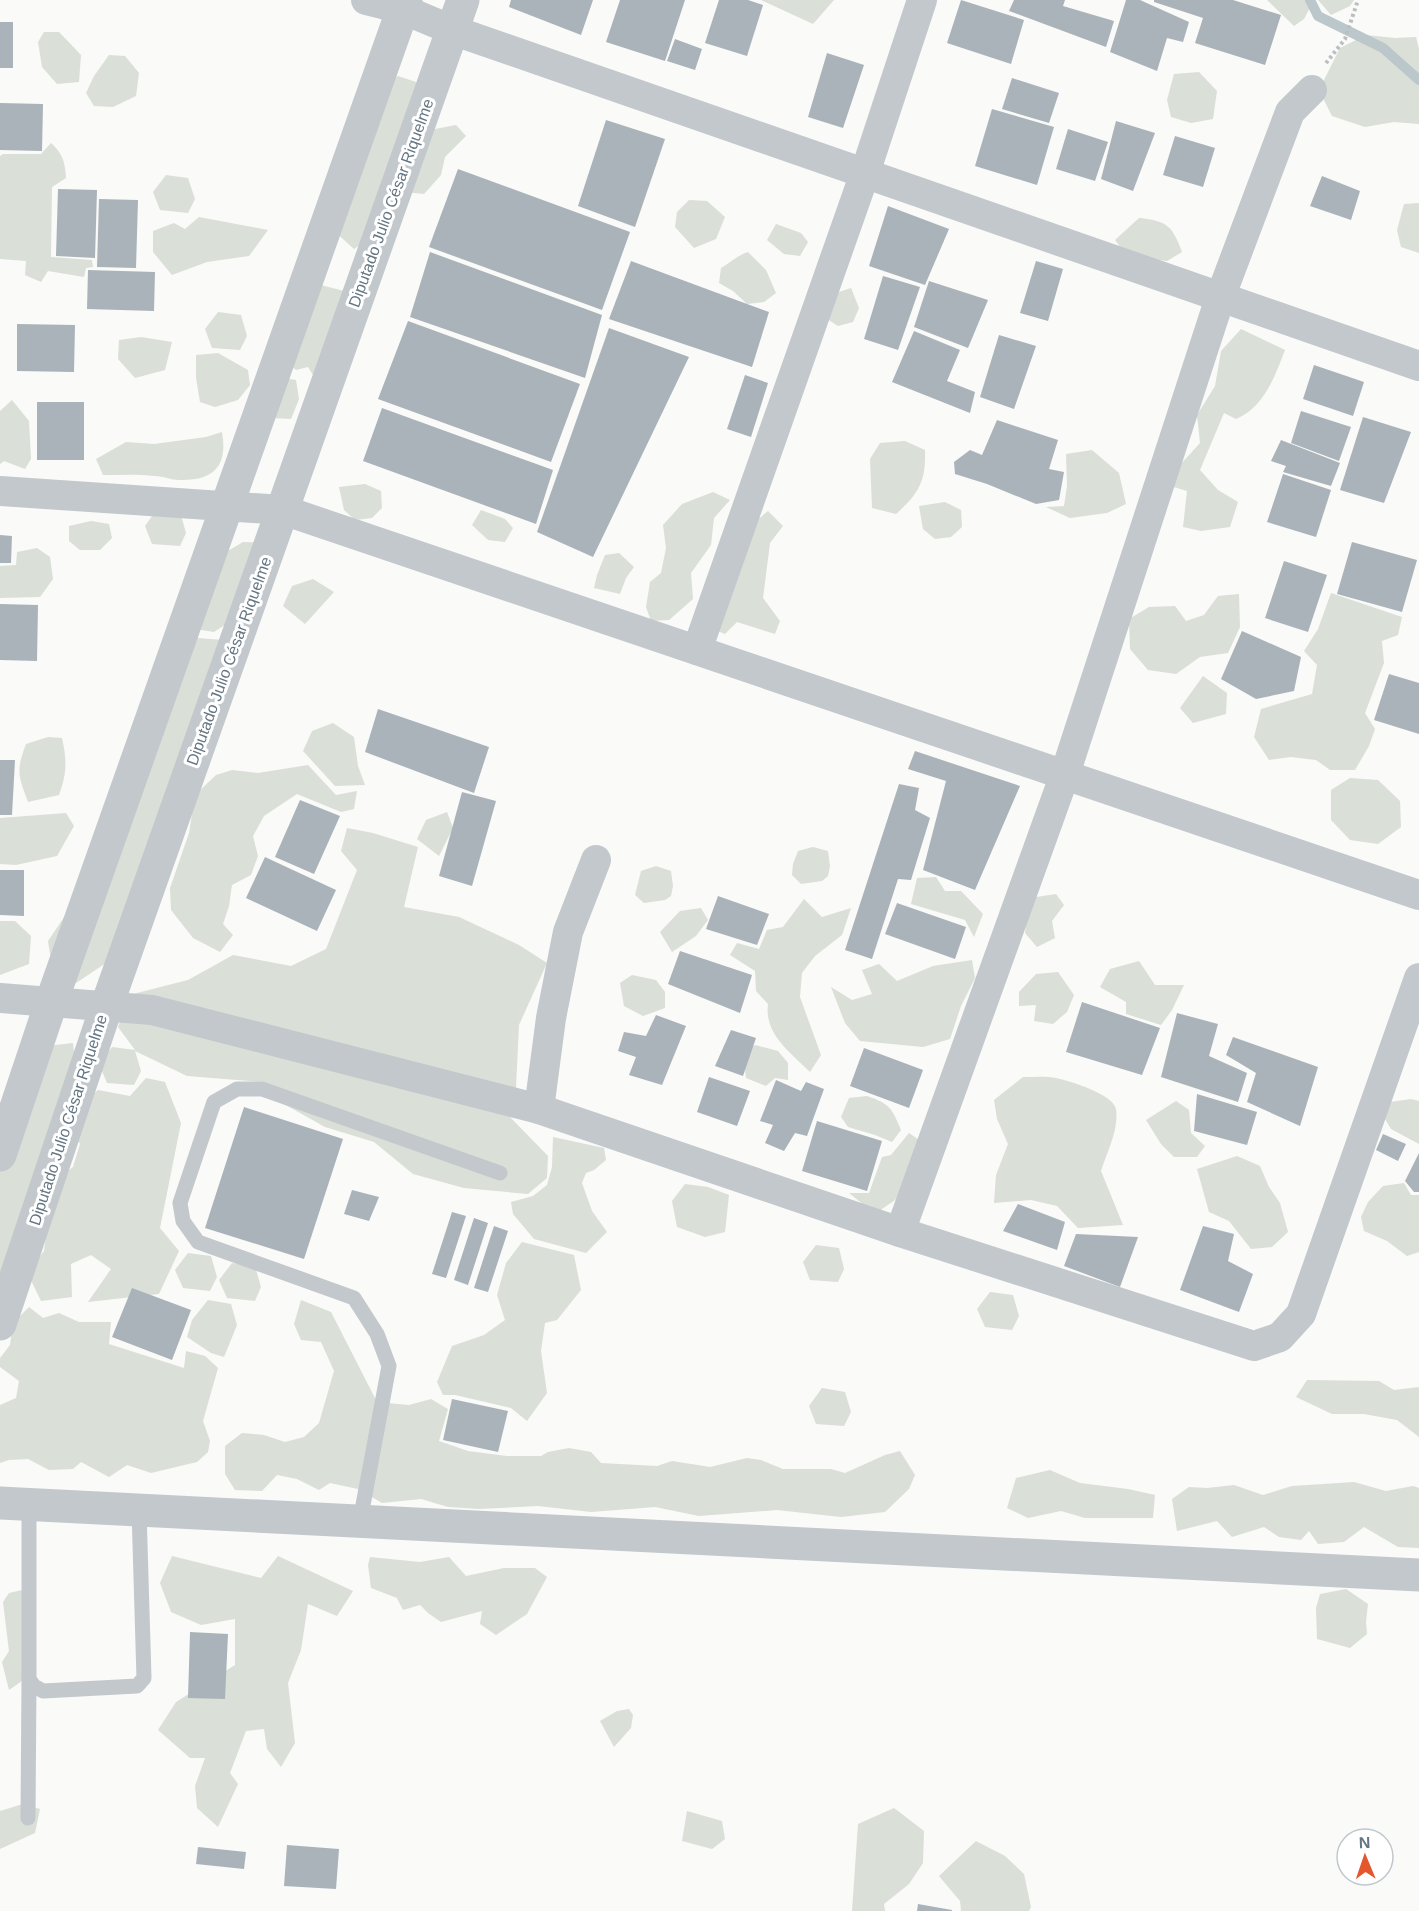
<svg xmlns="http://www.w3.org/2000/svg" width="1419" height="1911" font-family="Arial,sans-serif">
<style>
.green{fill:#dadfd7}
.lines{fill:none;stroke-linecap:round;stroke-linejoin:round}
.stream{stroke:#bbc7cb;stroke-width:10}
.building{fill:#aab3b9}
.path{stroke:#bbbfc2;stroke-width:4;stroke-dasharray:3 3;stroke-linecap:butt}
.service{stroke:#c3c8cc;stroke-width:15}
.minor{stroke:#c3c8cc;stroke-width:30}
.tertiary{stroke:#c3c8cc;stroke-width:33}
.labels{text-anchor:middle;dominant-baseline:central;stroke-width:6;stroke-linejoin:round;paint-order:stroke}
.street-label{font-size:16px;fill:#657683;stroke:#fff}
</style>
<rect width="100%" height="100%" fill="#fafaf8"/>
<g class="green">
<polygon points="761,0 834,0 813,24"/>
<polygon points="1267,0 1314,0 1304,19 1294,26"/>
<polygon points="1318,0 1354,0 1350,6 1331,15"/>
<polygon points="44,32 59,32 81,55 79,82 57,84 42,67 38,42"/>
<polygon points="1366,35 1395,38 1416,37 1419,49 1419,124 1394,122 1365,127 1332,116 1319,90 1340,48"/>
<polygon points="109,55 125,56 139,73 136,96 113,107 94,106 86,93 94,76"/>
<polygon points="1199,72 1217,91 1213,119 1191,123 1171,117 1167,100 1174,74"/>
<polygon points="398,76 422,84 435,129 456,125 466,136 445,157 441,175 424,194 405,192 378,233 354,249 332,229 375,93"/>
<path d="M51,143C63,154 65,162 66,178L52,187L51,257L92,260L93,267L86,268L84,277L48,271L41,282L25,275L26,261L0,259V156L3,154H41Z"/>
<polygon points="166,175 188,178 195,199 188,213 160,210 153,192"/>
<polygon points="689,200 707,201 725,217 716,239 694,248 675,227 677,212"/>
<polygon points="1419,203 1419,253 1401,247 1397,230 1404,204"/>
<polygon points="199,217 268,230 249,256 207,262 172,275 153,252 153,231 174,223 185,229"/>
<path d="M1139,218C1168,221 1172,226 1182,252L1167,261L1127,256L1115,240Z"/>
<polygon points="776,224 801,233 808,242 800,256 784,254 767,240"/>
<path d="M748,252L766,270L776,293L764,302L747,304L733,291L719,283L721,268C731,262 738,255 748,252Z"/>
<polygon points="317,284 344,291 313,375 308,367 296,370 282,358"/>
<polygon points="851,288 859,308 853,322 838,326 821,315 830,295"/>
<polygon points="218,312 241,315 247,336 240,350 212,348 205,329"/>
<path d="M1241,329L1285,350C1275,376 1264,408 1236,419L1224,413L1200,470L1218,490L1238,502L1230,527L1201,531L1183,527L1187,491L1170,486L1180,465L1200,443L1197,415L1215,386L1221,351Z"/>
<polygon points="141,337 172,342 165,370 135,378 118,359 119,340"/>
<polygon points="218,353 248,370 250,385 238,400 215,407 200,402 196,378 196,355"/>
<polygon points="278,377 296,380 299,399 291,419 270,418"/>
<polygon points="12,400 29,421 31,459 25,469 4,461 0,464 0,411"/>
<path d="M222,432C228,466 214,481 179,480C171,480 163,476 155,476C138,474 121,475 103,475L96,459L126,442L154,444L206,437Z"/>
<path d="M905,441L925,450C926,481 919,493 896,514L872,508L870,459L880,443Z"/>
<polygon points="1092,450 1119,473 1126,504 1107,513 1070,518 1046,507 1064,506 1067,486 1066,454"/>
<polygon points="365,484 381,491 382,508 372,518 355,520 344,510 339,487"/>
<polygon points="713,492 730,500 714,518 711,545 691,573 693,599 669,620 651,621 646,607 650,582 661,573 666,548 663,525 682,504"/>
<polygon points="945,502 961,510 962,527 951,537 935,539 923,529 919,506"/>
<polygon points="157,509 180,512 186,533 180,546 152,544 145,526"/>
<polygon points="481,510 505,519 513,528 505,542 488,540 472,525"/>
<polygon points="768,511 783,526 770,543 763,598 780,621 775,634 737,622 725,634 705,626 755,522"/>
<polygon points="91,521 109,524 112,538 100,550 80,550 69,541 69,526"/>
<polygon points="243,542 268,543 237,617 214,632 195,629 226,552"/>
<polygon points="37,548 50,557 53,579 40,597 0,598 0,566 16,565 17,552"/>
<polygon points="619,553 634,567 626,578 620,594 594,588 597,575 605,555"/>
<polygon points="313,579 334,592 305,624 283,606 292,586"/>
<polygon points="1331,593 1402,617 1398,635 1382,641 1384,663 1365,713 1375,729 1369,746 1355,770 1330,770 1316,760 1291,757 1269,760 1254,737 1261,709 1312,694 1317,665 1304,651 1318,629"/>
<polygon points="1239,594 1240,627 1228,653 1200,657 1176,674 1148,670 1130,649 1129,619 1149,607 1175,606 1186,621 1204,615 1218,596"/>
<polygon points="184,637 224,640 109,961 73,985 52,967 48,941 71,907"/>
<polygon points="1203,676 1227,693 1226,714 1193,723 1180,708"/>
<polygon points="333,723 354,737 358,766 365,785 335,786 303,751 312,731"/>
<path d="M48,737L62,738C67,761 67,773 59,795L28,802C18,775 16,771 26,744Z"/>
<polygon points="308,765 336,795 357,791 354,809 341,812 297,794 264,816 253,836 258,856 251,875 232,885 229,906 223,924 233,935 220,952 193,938 171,910 170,888 189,833 195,795 216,775 232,770 258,773"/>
<polygon points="1350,778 1378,780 1400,801 1401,827 1378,844 1350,840 1331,820 1331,790"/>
<polygon points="447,812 453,828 439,856 417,839 426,820"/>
<polygon points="66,813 74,826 57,856 16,865 0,864 0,818"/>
<polygon points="347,828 373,833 418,847 404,907 459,917 519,945 547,963 519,1025 516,1087 510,1117 548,1156 547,1178 528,1194 464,1188 413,1174 374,1142 325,1127 275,1099 264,1082 187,1076 135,1051 141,1071 134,1085 107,1083 99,1064 112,1047 135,1050 118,1027 129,995 188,980 233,955 291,966 326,949 357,870 341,851"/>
<polygon points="813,847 828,851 830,866 828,876 822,881 801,884 792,875 793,864 798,851"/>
<polygon points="656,866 671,871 673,886 671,896 665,900 644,903 635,895 641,871"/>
<polygon points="936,877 945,891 961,891 983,914 974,937 965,920 911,904 917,878"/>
<polygon points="1056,894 1064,905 1052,921 1055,938 1037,947 1025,933 1028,909 1036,897"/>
<path d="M804,899L822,917L851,908L842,935L815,956L802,973L800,997L821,1055L810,1072C790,1052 764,1034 768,1004L756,991L755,971L730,955L737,943L759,949L767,930L783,927Z"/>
<polygon points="701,908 708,920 696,936 672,952 660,932 680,911"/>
<polygon points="0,921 15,921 31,936 29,964 0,975"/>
<polygon points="972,960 975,978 961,1006 950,1039 923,1047 860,1041 845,1023 831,987 852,1000 872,994 862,970 879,964 897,981 933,966"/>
<polygon points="1139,961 1155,985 1184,985 1172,1010 1161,1025 1126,1014 1126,1002 1100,987 1110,969"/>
<polygon points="1058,972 1074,995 1067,1012 1053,1024 1034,1021 1036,1005 1019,1006 1019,992 1036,974"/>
<polygon points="632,975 656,980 665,992 665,1008 643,1016 624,1006 620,983"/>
<polygon points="73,1043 75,1061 0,1277 0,1135 38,1047"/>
<polygon points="755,1045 778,1051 788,1063 788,1080 775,1078 766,1086 746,1078 743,1053"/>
<path d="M1023,1077C1034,1077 1046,1076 1056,1078C1070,1081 1113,1094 1116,1109C1119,1130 1107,1152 1101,1171L1123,1225L1078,1228L1057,1206L1031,1200L994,1203L996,1175L1008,1144L997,1119L994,1100Z"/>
<polygon points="146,1078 165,1082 181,1123 160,1228 179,1251 159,1294 88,1302 111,1269 91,1255 71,1264 72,1297 41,1301 27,1272 44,1251 49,1211 60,1177 73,1167 80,1144 71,1127 86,1101 98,1090 130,1096"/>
<path d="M867,1096C890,1104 892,1108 901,1130L892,1142L875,1135L848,1127L841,1117L849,1098Z"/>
<polygon points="1411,1099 1419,1101 1419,1144 1391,1129 1382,1114 1390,1102"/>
<polygon points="1176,1101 1189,1110 1191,1133 1205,1146 1197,1157 1174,1157 1161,1144 1146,1120"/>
<polygon points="909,1133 929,1147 895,1200 875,1214 849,1193 869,1193 882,1157 891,1155"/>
<polygon points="553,1137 604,1148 606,1160 594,1170 586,1173 582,1183 592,1211 607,1232 586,1253 534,1239 513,1214 511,1202 533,1196 547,1185 552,1167"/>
<polygon points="1237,1156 1260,1166 1269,1187 1280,1203 1288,1232 1272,1247 1251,1249 1229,1221 1209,1212 1197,1169"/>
<polygon points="1404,1183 1411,1195 1419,1195 1419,1252 1407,1256 1387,1241 1364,1231 1361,1217 1368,1202 1383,1186"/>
<polygon points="685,1184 708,1187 729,1195 725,1232 705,1237 677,1227 672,1201"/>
<polygon points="522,1242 574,1255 581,1290 557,1320 545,1323 541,1351 547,1393 527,1421 511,1408 455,1395 443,1395 437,1382 452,1346 484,1335 505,1320 497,1295 506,1263"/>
<polygon points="816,1245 839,1248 844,1269 838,1282 810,1280 803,1262"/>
<polygon points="188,1253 211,1256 217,1277 210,1291 183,1288 175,1270"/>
<polygon points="232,1263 255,1266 261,1287 255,1301 227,1298 219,1280"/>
<polygon points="990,1292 1013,1295 1019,1316 1012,1330 985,1327 977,1309"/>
<polygon points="208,1300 231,1304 237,1325 224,1357 211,1353 187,1337 192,1320"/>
<polygon points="301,1300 331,1312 377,1402 409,1405 431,1399 448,1409 439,1441 468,1451 507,1456 541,1456 548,1452 569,1448 591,1452 601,1463 657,1466 672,1461 710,1467 747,1458 761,1460 783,1469 831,1469 845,1473 885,1455 900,1451 915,1475 909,1489 885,1512 841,1517 777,1510 699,1516 655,1507 591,1512 538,1506 479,1509 448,1507 421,1499 382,1503 358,1489 330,1483 319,1490 297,1479 277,1475 262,1491 235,1490 225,1474 225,1446 242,1433 264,1435 285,1442 304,1437 319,1423 334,1371 321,1342 301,1340 294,1324"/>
<polygon points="29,1307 43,1318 59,1313 79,1322 111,1322 109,1344 184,1368 186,1351 205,1356 218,1368 203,1421 210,1441 208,1452 197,1462 151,1473 127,1465 109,1477 81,1462 73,1469 49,1470 28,1459 9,1460 0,1463 0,1405 16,1398 19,1381 0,1367 0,1358 10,1345 13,1323"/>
<polygon points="1307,1380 1379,1381 1394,1390 1419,1387 1419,1437 1397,1420 1364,1414 1332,1414 1296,1397"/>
<polygon points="822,1388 845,1392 851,1412 844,1426 816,1424 809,1406"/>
<polygon points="1050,1470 1080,1483 1128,1489 1155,1495 1153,1518 1085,1518 1061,1511 1028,1518 1007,1508 1016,1478"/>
<polygon points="1354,1482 1386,1491 1413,1486 1419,1488 1419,1548 1398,1547 1364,1527 1344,1542 1318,1544 1309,1531 1301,1540 1279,1537 1264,1527 1232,1537 1217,1521 1177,1531 1172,1499 1189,1487 1207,1488 1234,1485 1263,1495 1292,1486"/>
<polygon points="172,1556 261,1578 278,1556 353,1591 337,1616 308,1604 301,1650 288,1683 295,1743 281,1767 267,1749 264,1729 246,1731 230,1773 238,1784 218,1827 197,1808 195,1786 205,1758 190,1758 158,1730 176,1702 235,1665 235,1619 201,1625 171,1612 160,1583"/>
<polygon points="370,1557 420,1562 449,1557 466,1576 504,1568 535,1568 547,1577 527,1614 496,1635 480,1624 482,1611 441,1622 428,1613 420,1605 403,1610 397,1598 371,1588 368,1565"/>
<polygon points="1346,1589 1368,1604 1366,1622 1367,1634 1350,1648 1317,1639 1316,1608 1320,1594"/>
<polygon points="22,1590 29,1676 9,1690 2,1662 9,1651 3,1602 9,1593"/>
<polygon points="629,1709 633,1715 631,1728 614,1747 600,1721 617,1711"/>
<polygon points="23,1804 40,1809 35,1833 0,1849 0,1811"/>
<polygon points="894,1808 924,1831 923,1863 909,1884 884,1904 885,1911 852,1911 858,1824"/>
<polygon points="687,1811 722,1821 725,1839 712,1849 682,1841"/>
<polygon points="976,1841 1005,1856 1024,1874 1031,1907 1029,1911 961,1911 960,1901 939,1876"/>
</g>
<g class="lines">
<polyline class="stream" points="1310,0 1318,16 1383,48 1419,80"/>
</g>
<g class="building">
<polygon points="511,0 593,0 581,35 509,7"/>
<polygon points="620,0 685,0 665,61 606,42"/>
<polygon points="719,0 748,0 763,5 747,56 705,43"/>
<polygon points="961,0 1024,20 1011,64 947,43"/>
<polygon points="1014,0 1065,0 1063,6 1114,21 1106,47 1009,11"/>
<polygon points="1126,0 1140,0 1189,22 1183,42 1167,38 1157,71 1110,52"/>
<polygon points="1154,0 1233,0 1281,15 1265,65 1195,43 1203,18 1154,2"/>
<rect x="0" y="22" width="13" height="46"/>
<polygon points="675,39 702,49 695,70 667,61"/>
<polygon points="827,53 864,65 843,128 808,117"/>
<polygon points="1012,78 1059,93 1049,123 1002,109"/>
<polygon points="0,103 43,104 42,151 0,150"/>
<polygon points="992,109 1054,127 1037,185 975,166"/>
<polygon points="606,120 665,139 635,227 578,206"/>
<polygon points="1116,121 1155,133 1133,191 1101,179"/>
<polygon points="1068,129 1108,142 1095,181 1056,169"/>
<polygon points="1175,136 1215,148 1203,187 1163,175"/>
<polygon points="458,169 630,232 602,310 429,247"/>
<polygon points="1322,176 1360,191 1351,220 1310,206"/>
<polygon points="58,189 97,190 95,258 56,256"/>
<polygon points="99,199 138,200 136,268 97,267"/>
<polygon points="888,206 949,229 925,285 869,266"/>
<polygon points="430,252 602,315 585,378 410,317"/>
<polygon points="631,261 769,312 752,367 609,319"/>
<polygon points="1036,261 1063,269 1048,321 1020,313"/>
<polygon points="88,270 155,272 154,311 87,309"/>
<polygon points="883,276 920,287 898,350 864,339"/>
<polygon points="929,281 988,300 968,348 914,327"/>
<polygon points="408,321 580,384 551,462 378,399"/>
<polygon points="17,324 75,325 74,372 17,371"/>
<polygon points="609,328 689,357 593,557 537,532"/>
<polygon points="914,331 960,350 947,381 975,392 970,413 892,382"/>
<polygon points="999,335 1036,346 1014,409 980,397"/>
<polygon points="1314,365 1364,382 1353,416 1303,399"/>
<polygon points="745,375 768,383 751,437 727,429"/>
<rect x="37" y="402" width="47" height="58"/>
<polygon points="382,408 553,470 536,524 363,461"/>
<polygon points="1301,411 1351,427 1339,461 1291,443"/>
<polygon points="1363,417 1411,432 1384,503 1340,490"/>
<polygon points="997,420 1058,440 1049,469 1064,472 1059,500 1036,504 987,484 955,474 954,462 970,450 982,455"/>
<polygon points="1281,440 1340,463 1331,486 1283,472 1286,466 1271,461"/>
<polygon points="1283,474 1331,490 1316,537 1267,522"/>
<polygon points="0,535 12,536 11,563 0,563"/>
<polygon points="1352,542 1417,560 1402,612 1337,594"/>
<polygon points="1284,561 1327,575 1308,632 1265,618"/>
<polygon points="0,604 38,605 37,661 0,660"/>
<polygon points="1242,631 1301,657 1294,691 1256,699 1221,679"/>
<polygon points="1389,674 1419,683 1419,734 1374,720"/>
<polygon points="378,709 489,747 474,793 365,752"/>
<polygon points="915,751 1020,786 975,890 923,870 946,781 908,769"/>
<polygon points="0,760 15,760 12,815 0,815"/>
<polygon points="899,784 919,788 915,810 930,818 911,880 898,879 872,959 845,950"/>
<polygon points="462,792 496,801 472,886 439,876"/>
<polygon points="300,800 340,816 314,874 275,857"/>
<polygon points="265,857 336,890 317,931 246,898"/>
<polygon points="0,870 24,870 24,916 0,915"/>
<polygon points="718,896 769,914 757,945 706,929"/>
<polygon points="897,903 966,927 955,959 885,934"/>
<polygon points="680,951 752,975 740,1013 668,984"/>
<polygon points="1082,1002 1160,1028 1142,1075 1066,1052"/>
<polygon points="1177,1013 1218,1024 1209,1056 1247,1073 1238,1102 1161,1077"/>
<polygon points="656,1015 686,1026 662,1085 629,1075 636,1057 618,1051 624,1032 646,1036"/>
<polygon points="731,1030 756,1038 743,1076 715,1066"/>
<polygon points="1233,1037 1318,1067 1300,1126 1247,1102 1256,1073 1226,1055"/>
<polygon points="864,1048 923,1070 909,1108 850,1086"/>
<polygon points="709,1077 750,1091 737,1126 697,1112"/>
<polygon points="776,1080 801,1091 806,1082 824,1089 807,1136 795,1133 784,1151 765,1143 773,1125 760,1121"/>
<polygon points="1197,1094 1257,1112 1247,1145 1194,1131"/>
<polygon points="244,1107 343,1139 304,1259 205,1228"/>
<polygon points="817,1121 882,1141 867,1191 802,1171"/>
<polygon points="1383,1134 1406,1144 1398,1161 1376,1150"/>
<polygon points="1419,1153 1419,1192 1414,1192 1405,1181"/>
<polygon points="352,1190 379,1197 369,1221 344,1214"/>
<polygon points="1018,1204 1065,1222 1057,1250 1003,1231"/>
<polygon points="452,1212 466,1216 446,1278 432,1274"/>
<polygon points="474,1218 488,1223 468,1285 454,1280"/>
<polygon points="494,1226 508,1231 488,1292 474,1288"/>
<polygon points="1203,1226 1234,1234 1228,1261 1253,1274 1239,1312 1180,1290"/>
<polygon points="1076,1234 1138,1237 1120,1287 1064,1266"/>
<polygon points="132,1288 191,1310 172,1360 112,1337"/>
<polygon points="452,1399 508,1411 498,1452 443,1440"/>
<polygon points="190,1632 228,1634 225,1699 188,1698"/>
<polygon points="287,1845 339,1849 336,1889 284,1886"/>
<polygon points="198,1847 246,1852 244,1869 196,1864"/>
<polygon points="918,1904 952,1910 952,1911 917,1911"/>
</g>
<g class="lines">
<polyline class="path" points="1326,63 1345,39 1358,0"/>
<g class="service">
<polyline points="29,1504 29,1679 34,1686 43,1691 137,1686 144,1678 139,1510"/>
<polyline points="360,1521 389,1366 377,1334 354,1298 198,1242 183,1221 180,1203 214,1102 237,1089 262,1089 500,1173"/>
<polyline points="28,1818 29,1679"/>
</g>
<g class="minor">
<polyline points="366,0 402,9 452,30 1419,366"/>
<polyline points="0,491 283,510 1419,895"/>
<polyline points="697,650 865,173 922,0"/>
<polyline points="0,998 152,1010 539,1109 900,1232 1254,1346 1280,1337 1301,1314 1419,978"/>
<polyline points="539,1109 551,1018 568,932 596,860"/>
<polyline points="900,1232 1065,774 1220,298 1290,112 1312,90"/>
</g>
<g class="tertiary">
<polyline points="0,1155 51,1003 406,0"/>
<polyline points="0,1324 107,1005 463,0"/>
<polyline points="0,1503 1419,1575"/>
</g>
</g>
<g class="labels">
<g class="street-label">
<text transform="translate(391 203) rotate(-70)">Diputado Julio César Riquelme</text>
<text transform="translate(229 661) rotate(-70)">Diputado Julio César Riquelme</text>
<text transform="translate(68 1120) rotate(-72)">Diputado Julio César Riquelme</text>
</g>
</g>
<g transform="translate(1365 1857) rotate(358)"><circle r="28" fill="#ffffff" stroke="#c1c8cd" stroke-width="1.5"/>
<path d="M0-4.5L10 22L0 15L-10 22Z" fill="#e4572e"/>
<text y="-9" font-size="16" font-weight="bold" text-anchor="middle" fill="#657683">N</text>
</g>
</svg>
